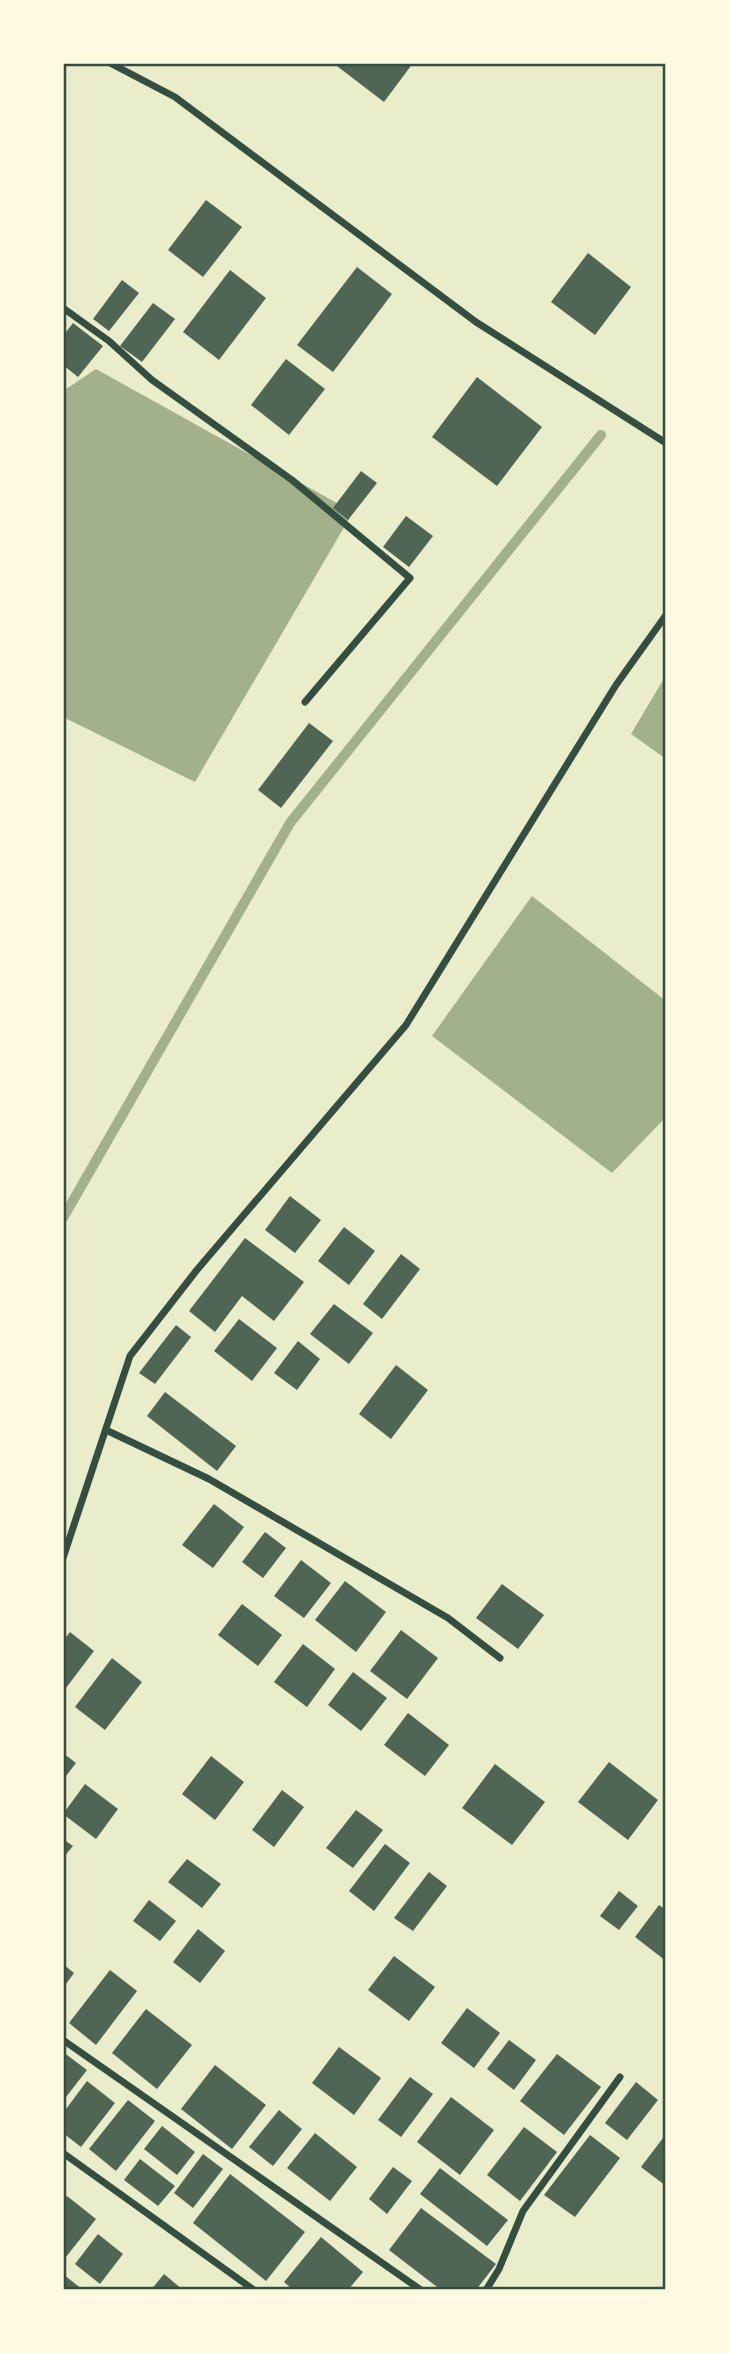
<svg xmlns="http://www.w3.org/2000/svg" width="729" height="2353" font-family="'Fira Sans',sans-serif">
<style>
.water{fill:#a3b18a}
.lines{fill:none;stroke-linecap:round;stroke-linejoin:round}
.stream{stroke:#a3b18a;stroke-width:10}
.building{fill:#4f6655}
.minor{stroke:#344e41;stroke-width:7}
.neatline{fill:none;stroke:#344e41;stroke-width:2.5}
</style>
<rect width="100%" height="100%" fill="#e9edc9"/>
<g class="water">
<polygon points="96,369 353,512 195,782 63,717 63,391"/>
<polygon points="666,675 666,759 631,734"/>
<polygon points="532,896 666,1001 666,1117 612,1173 432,1036"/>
</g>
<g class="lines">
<polyline class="stream" points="63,1218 290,823 601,435"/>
</g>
<g class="building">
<polygon points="333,63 413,63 384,102"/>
<polygon points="206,200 242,227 203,277 168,250"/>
<polygon points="588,253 631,287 595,335 551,302"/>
<polygon points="357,267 392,294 333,372 297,345"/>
<polygon points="230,270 266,298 219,360 183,332"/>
<polygon points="122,280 139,293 109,331 93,319"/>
<polygon points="153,303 175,319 142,362 120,346"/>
<polygon points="73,323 103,346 78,377 63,365 63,336"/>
<polygon points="286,359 325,389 289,435 251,405"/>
<polygon points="477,377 542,427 497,486 432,437"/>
<polygon points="361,471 377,483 348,520 333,508"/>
<polygon points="406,516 433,536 409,567 383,547"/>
<polygon points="309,723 333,741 281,808 258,790"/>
<polygon points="290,1196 321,1220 295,1253 265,1230"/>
<polygon points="344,1227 375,1251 349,1285 318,1261"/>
<polygon points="245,1238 304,1282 274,1321 242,1296 215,1332 189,1311"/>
<polygon points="401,1254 420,1269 382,1319 363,1304"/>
<polygon points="334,1304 373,1333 349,1364 310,1334"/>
<polygon points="239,1319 277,1348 252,1381 214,1351"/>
<polygon points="176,1325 191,1337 155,1384 139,1373"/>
<polygon points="298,1341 320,1359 297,1390 274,1373"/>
<polygon points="396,1365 428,1390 391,1439 359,1414"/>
<polygon points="165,1392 236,1446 217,1471 147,1416"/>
<polygon points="214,1504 244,1527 213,1568 182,1545"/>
<polygon points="265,1532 286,1548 263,1578 242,1562"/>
<polygon points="301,1560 331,1583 304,1618 274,1596"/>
<polygon points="345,1581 386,1612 356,1652 315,1620"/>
<polygon points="502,1584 544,1615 518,1649 476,1618"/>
<polygon points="242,1604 282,1635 258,1666 218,1635"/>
<polygon points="401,1630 438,1658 407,1699 370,1671"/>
<polygon points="70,1632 94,1651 63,1692 63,1641"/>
<polygon points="303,1644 335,1669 307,1707 274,1682"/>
<polygon points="112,1658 142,1682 105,1730 75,1707"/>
<polygon points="353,1672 387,1698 361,1731 328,1705"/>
<polygon points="408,1713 449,1745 425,1776 384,1745"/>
<polygon points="63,1753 76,1763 63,1780"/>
<polygon points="211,1756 244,1782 215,1820 182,1794"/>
<polygon points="609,1762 658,1800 628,1840 578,1802"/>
<polygon points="495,1764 545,1802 512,1845 462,1808"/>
<polygon points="85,1784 118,1809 96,1839 63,1814"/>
<polygon points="282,1790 304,1807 274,1847 252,1830"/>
<polygon points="356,1810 383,1830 353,1868 326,1848"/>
<polygon points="63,1839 73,1846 63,1858"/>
<polygon points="385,1844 410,1863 374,1911 349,1891"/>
<polygon points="187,1859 221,1884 202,1908 168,1882"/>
<polygon points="429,1872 447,1886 413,1931 394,1918"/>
<polygon points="619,1891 638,1906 619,1930 600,1916"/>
<polygon points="149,1900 176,1921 160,1941 133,1921"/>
<polygon points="659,1905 666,1910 666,1961 635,1937"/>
<polygon points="198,1929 225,1951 200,1983 173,1962"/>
<polygon points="394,1956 435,1987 409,2021 368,1990"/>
<polygon points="63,1964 74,1973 63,1988"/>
<polygon points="110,1970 137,1991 96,2045 69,2023"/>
<polygon points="467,2008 500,2033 474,2068 441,2043"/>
<polygon points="146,2009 192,2045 157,2089 112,2053"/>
<polygon points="509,2040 536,2060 514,2090 487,2069"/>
<polygon points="339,2047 381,2078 354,2115 312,2083"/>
<polygon points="63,2052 87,2070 63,2101"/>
<polygon points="557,2054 601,2087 564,2135 520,2101"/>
<polygon points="215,2065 266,2105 232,2149 181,2109"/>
<polygon points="410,2077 433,2094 401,2137 378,2120"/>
<polygon points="87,2081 115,2103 81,2147 63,2133 63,2113"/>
<polygon points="636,2082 658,2100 627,2140 605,2123"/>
<polygon points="451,2097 494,2130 460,2175 417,2142"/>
<polygon points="128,2100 155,2121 116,2171 89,2149"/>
<polygon points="279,2110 302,2129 273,2166 249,2147"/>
<polygon points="162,2126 195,2152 177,2175 144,2149"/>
<polygon points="524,2127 557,2152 520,2201 487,2175"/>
<polygon points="315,2133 357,2167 330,2201 287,2168"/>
<polygon points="666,2134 666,2186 641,2167"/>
<polygon points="590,2135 620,2158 575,2217 544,2195"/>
<polygon points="203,2154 223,2169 193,2208 174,2193"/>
<polygon points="140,2159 175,2186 158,2206 124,2180"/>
<polygon points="393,2167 412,2181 387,2214 369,2199"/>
<polygon points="440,2168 508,2220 487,2246 420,2194"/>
<polygon points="230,2174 305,2232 266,2281 193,2223"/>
<polygon points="67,2196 96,2219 66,2257 63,2255 63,2201"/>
<polygon points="421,2208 496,2264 476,2290 441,2290 389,2250"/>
<polygon points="98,2234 123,2254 100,2284 75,2264"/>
<polygon points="321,2237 363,2272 348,2290 293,2290 284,2282"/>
<polygon points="63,2274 83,2290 63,2290"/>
<polygon points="164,2274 183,2290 151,2290"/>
</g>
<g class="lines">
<g class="minor">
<polyline points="110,63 175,97 476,322 666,443"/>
<polyline points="63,308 109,341 152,380 292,480 410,578 305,702"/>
<polyline points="106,1430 209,1479 448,1618 500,1658"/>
<polyline points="63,1558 130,1356 196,1271 406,1025 616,685 666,615"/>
<polyline points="63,2040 421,2290"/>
<polyline points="63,2153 254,2290"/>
<polyline points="486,2290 499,2269 523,2211 620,2077"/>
</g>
</g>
<rect width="729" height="2353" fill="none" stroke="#fefae0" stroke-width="130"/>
<rect x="65" y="65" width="599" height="2223" class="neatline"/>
</svg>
